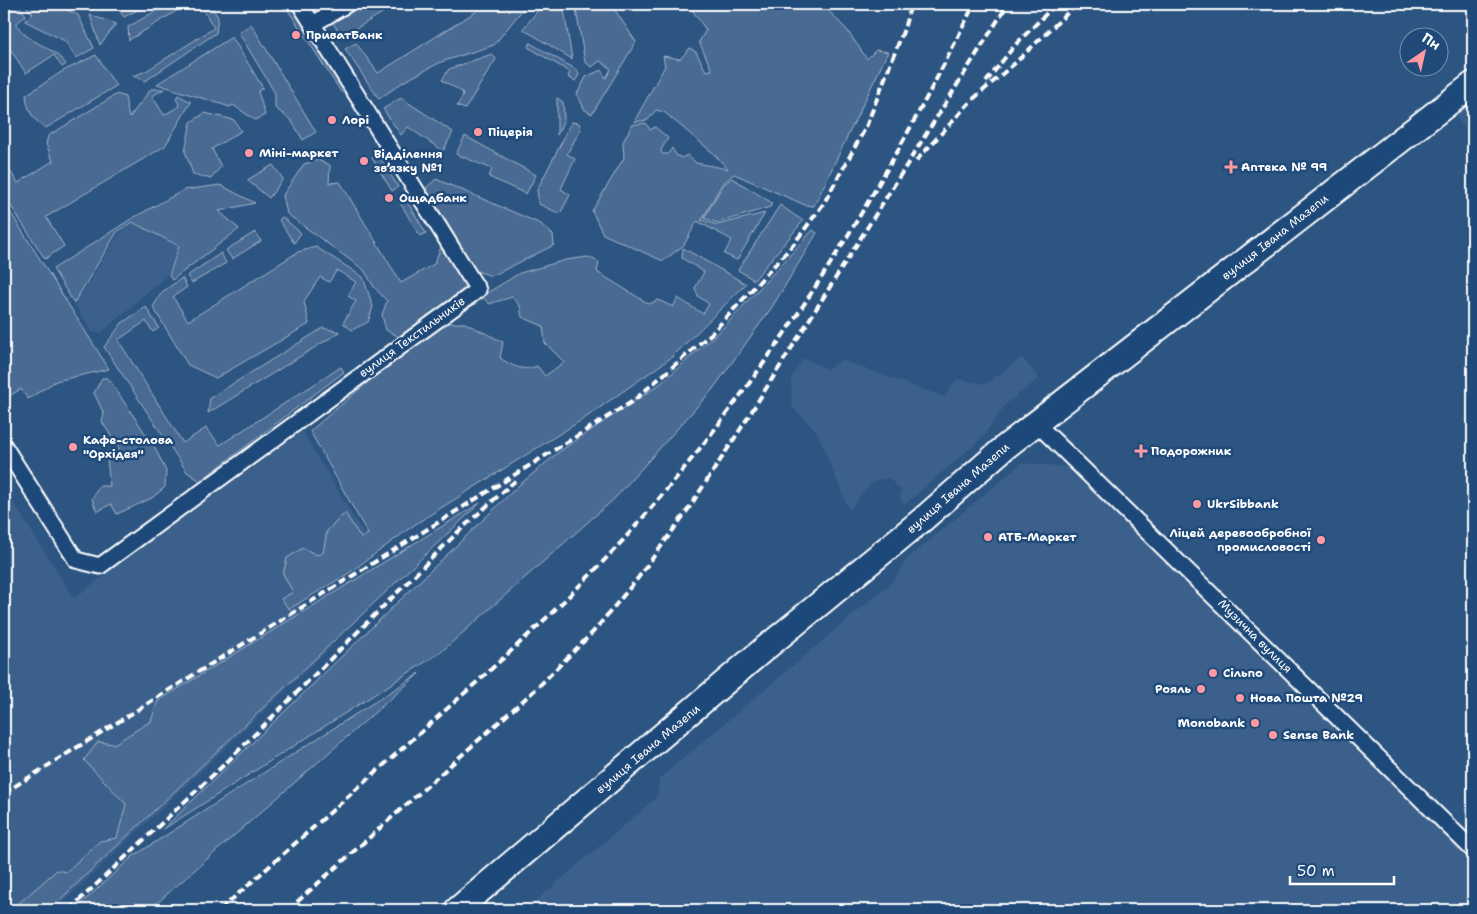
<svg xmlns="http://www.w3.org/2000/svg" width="1477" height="914" font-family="'Shantell Sans',sans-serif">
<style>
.built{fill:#3b618b}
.green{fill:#486b92;stroke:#a4b5c8}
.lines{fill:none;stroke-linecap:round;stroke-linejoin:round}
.street-casing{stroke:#fff;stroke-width:19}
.primary-casing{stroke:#fff;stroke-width:28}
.street{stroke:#1f4a7a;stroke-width:15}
.primary{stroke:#1f4a7a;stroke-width:24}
.rail{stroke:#fff;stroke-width:4;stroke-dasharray:8 4;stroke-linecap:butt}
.poi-dot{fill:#ff9aa2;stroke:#1f4a7a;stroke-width:2}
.labels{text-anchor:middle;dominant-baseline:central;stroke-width:5;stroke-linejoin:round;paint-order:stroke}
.poi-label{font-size:12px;font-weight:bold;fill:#fff;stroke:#1f4a7a;text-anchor:start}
.street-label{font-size:12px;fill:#fff;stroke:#1f4a7a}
</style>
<rect width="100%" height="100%" fill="#2c5582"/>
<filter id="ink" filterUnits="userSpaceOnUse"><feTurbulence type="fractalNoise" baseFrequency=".02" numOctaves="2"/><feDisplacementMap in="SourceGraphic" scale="10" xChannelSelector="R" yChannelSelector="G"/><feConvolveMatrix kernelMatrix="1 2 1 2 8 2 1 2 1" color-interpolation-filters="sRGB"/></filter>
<g filter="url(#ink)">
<g class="built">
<polygon points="1473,98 1473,139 1453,113"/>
<polygon points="132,223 178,247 167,275 101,333 92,332 75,305 119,233"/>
<polygon points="1022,357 1039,378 1007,403 982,438 904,505 900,500 901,491 889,478 876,480 862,493 853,507 849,510 817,432 792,407 791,378 803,358 828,369 841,360 944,397 957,379 986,384"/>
<polygon points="302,431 364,534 291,591 331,647 55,910 4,910 4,488 74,598 171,525"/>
<polygon points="1022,463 1066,467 1161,556 1473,860 1473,910 525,910 657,797 659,779 893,581 907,559"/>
</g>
<g class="green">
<polygon points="24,4 53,4 78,15 94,48 76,58 65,41 25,21 33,14"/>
<polygon points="114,4 149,4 124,17"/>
<polygon points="168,4 188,4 129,40 128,27"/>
<polygon points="200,4 210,4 218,17 216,33 145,81 133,76 146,71 214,28"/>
<polygon points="284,4 295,4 347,93 341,92"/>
<polygon points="356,4 397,4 342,37 333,23"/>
<polygon points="488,4 527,4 494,45 441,62 403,82 379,99 345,49 356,43 378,73"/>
<polygon points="543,4 563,4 572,59 523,29"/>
<polygon points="575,4 611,4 636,42 592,114 585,110 577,94 586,77 601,70 606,78 611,69 600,61 592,67 585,62"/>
<polygon points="688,4 822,4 847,30 867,59 876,50 888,52 814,206 805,205 734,174 722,184 701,221 703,220 717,225 765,213 737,260 724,254 732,240 697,221 684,245 663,261 603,234 592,211 624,158 623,142 632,125 646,123 650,130 655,127 668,138 661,150 662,154 668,154 672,148 676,155 682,158 687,155 696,163 728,169 713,153 664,112 656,110 648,120 634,122 665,66 663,56 680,59 690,48 696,52 706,71 712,70 699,42 706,30"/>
<path d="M18,5L26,15L16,24C28,44 52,45 66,64L62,67L54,55L26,73L4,40V13Z"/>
<polygon points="90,15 116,24 100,45"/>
<polygon points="251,24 316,132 303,140 291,120 275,108 275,93 239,33"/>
<polygon points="232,37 263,88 258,91 265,115 255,120 233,105 230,107 157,84"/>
<polygon points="530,43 577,70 579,75 575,81 568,77 570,72 528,47"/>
<polygon points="492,54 496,59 465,109 457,106 463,96 462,92 442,80 449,69"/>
<path d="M96,55L116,86L46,128C33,121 27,109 26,95L63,71Z"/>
<polygon points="151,89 164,89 152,96 164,115 180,106 176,99 178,95 191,102 165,146 46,217 64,246 45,259 4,195 4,162 18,183 53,161 46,144 48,136 117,94 125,97 129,118"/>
<polygon points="401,98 453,132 443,151 408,127 401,135 383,109"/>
<polygon points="557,98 563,102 564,120 557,135"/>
<polygon points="205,113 234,120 241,131 212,149 221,166 211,179 193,174 185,151 191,122"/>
<polygon points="572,122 579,123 581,129 567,154 575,159 561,189 570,195 560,214 539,204 537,190"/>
<polygon points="465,136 536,175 526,194 489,177 492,169 456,154"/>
<polygon points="378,154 398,187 392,191 372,158"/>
<polygon points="318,160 330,165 329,183 340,182 401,283 434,264 440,249 453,255 467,289 403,339 386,330 382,315 387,301 374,287 364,270 287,214 283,195 304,164"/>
<polygon points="273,165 283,179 269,198 247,180"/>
<polygon points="732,178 772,203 770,207 718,223 704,218 723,185"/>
<polygon points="436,179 541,224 553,235 554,245 492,276 476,271 426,188"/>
<polygon points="220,185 255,203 219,211 239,229 172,280 169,275 179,246 132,222 117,232 74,303 53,269 131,219 184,190"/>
<polygon points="405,198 426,233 420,236 399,201"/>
<polygon points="4,202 109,369 56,381 28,399 21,389 4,399"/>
<polygon points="780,205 803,221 754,280 738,270"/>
<polygon points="282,217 301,233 294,243 279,220"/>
<polygon points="813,230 817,233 772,307 713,389 614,499 441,652 162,830 518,486 560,451 660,384 723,328"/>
<polygon points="255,232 261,241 232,259 226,250"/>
<polygon points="316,247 363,277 373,307 368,322 352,330 343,323 356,301 348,296 356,282 337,270 329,282 320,277 304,301 309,324 216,378 188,365 153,307 162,292 182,278 187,287 173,297 188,321 298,252"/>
<path d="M683,248L746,284L672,357L585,418L417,523L349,573L289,609L281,599L293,592L283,574L287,558L303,548L317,555L323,553L327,531L345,513L361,538L368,534L310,431L438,323H465L503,342L500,358C513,366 522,372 537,366L545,376L564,362L545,343L543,326L522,317L520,306L512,297L489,304L482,296L520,273L566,260L588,257L599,262L597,272L649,304L658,300L673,307L678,298L703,314L709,304L698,296L695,288L704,272L682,258Z"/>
<polygon points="221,253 226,263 192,283 187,276"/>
<polygon points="146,307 159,328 153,332 146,321 118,340 183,443 206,428 220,445 341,367 344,372 200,481 187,472 104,347 122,323"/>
<polygon points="323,328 340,332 208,413 210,398"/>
<polygon points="102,378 108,378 155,448 166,471 165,487 152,498 117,514 111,504 97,512 92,499 99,486 110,486 107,459 120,450 102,422 104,414 94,393"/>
<polygon points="480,503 49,910 11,910 57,870 66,872 100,841 117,838 126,804 84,760 98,742 114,744 151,721 158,701"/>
<polygon points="420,673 149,910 74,910 132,857"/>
</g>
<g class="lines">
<g class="street-casing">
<g id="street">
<polyline points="313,24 347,4"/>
<polyline points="1036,423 1473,850"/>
<polyline points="4,446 76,560 100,566 478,290 300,4"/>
</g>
</g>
<g class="primary-casing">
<polyline id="primary" points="457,910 763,650 922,520 1004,448 1473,84"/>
</g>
<use href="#street" class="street"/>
<use href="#primary" class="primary"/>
<g class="rail">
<polyline points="986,82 1015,45 1056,4"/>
<polyline points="916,161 972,100 1014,64 1077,4"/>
<polyline points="4,793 633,401 712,333 793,245 824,203 866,127 904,29 911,4"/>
<polyline points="69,910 228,761 459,531 515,481"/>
<path d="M220,910C290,848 360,786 430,724C496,665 566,603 625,538C767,378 881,196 974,4"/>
<polyline points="288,910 536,689 594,631 638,578 687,511 738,433 1008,4"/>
</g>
</g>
</g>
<g class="poi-dot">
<circle cx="296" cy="35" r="5"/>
<circle cx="332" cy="120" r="5"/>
<circle cx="478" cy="132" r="5"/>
<circle cx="249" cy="153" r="5"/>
<circle cx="364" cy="161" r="5"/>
<path d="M1228.5 159.5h5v5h5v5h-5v5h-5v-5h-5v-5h5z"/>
<circle cx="389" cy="198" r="5"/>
<circle cx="73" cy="447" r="5"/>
<path d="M1138.5 443.5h5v5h5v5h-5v5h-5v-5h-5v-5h5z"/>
<circle cx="1197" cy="504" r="5"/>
<circle cx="988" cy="537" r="5"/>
<circle cx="1321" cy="540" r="5"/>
<circle cx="1213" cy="673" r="5"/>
<circle cx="1201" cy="689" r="5"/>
<circle cx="1240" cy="698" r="5"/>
<circle cx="1255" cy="723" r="5"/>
<circle cx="1273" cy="735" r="5"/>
</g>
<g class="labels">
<g class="poi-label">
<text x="306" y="35">ПриватБанк</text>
<text x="342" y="120">Лорі</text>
<text x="488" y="132">Піцерія</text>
<text x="259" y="153">Міні-маркет</text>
<text x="374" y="154">Відділення<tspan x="374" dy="14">зв’язку №1</tspan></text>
<text x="1241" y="167">Аптека № 99</text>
<text x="399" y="198">Ощадбанк</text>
<text x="83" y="440">Кафе-столова<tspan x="83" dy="14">"Орхідея"</tspan></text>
<text x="1151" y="451">Подорожник</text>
<text x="1207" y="504">UkrSibbank</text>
<text x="1311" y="533" text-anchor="end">Ліцей деревообробної<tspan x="1311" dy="14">промисловості</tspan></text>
<text x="998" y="537">АТБ-Маркет</text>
<text x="1223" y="673">Сільпо</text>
<text x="1191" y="689" text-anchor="end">Рояль</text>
<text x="1250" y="698">Нова Пошта №29</text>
<text x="1245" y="723" text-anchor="end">Monobank</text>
<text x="1283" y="735">Sense Bank</text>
</g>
<g class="street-label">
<text transform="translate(1275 237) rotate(-38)">вулиця Івана Мазепи</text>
<text transform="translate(412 337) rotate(-36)">вулиця Текстильників</text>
<text transform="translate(958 488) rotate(-41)">вулиця Івана Мазепи</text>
<text transform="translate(1255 636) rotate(45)">Музична вулиця</text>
<text transform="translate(648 749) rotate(-40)">вулиця Івана Мазепи</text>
</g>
</g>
<rect width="1477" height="914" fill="none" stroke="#1f4a7a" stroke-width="20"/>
<rect x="10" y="10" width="1457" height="894" fill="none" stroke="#fff" stroke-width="2" filter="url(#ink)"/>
<g transform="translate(1424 52) rotate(34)"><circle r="24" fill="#1f4a7a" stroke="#7992af"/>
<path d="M0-4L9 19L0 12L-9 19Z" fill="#ff9aa2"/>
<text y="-8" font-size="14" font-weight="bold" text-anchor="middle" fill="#ffffff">Пн</text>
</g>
<path d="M1290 876v8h104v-8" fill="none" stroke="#ffffff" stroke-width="2.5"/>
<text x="1297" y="876" font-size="15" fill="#ffffff" stroke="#1f4a7a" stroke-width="4" paint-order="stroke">50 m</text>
</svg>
